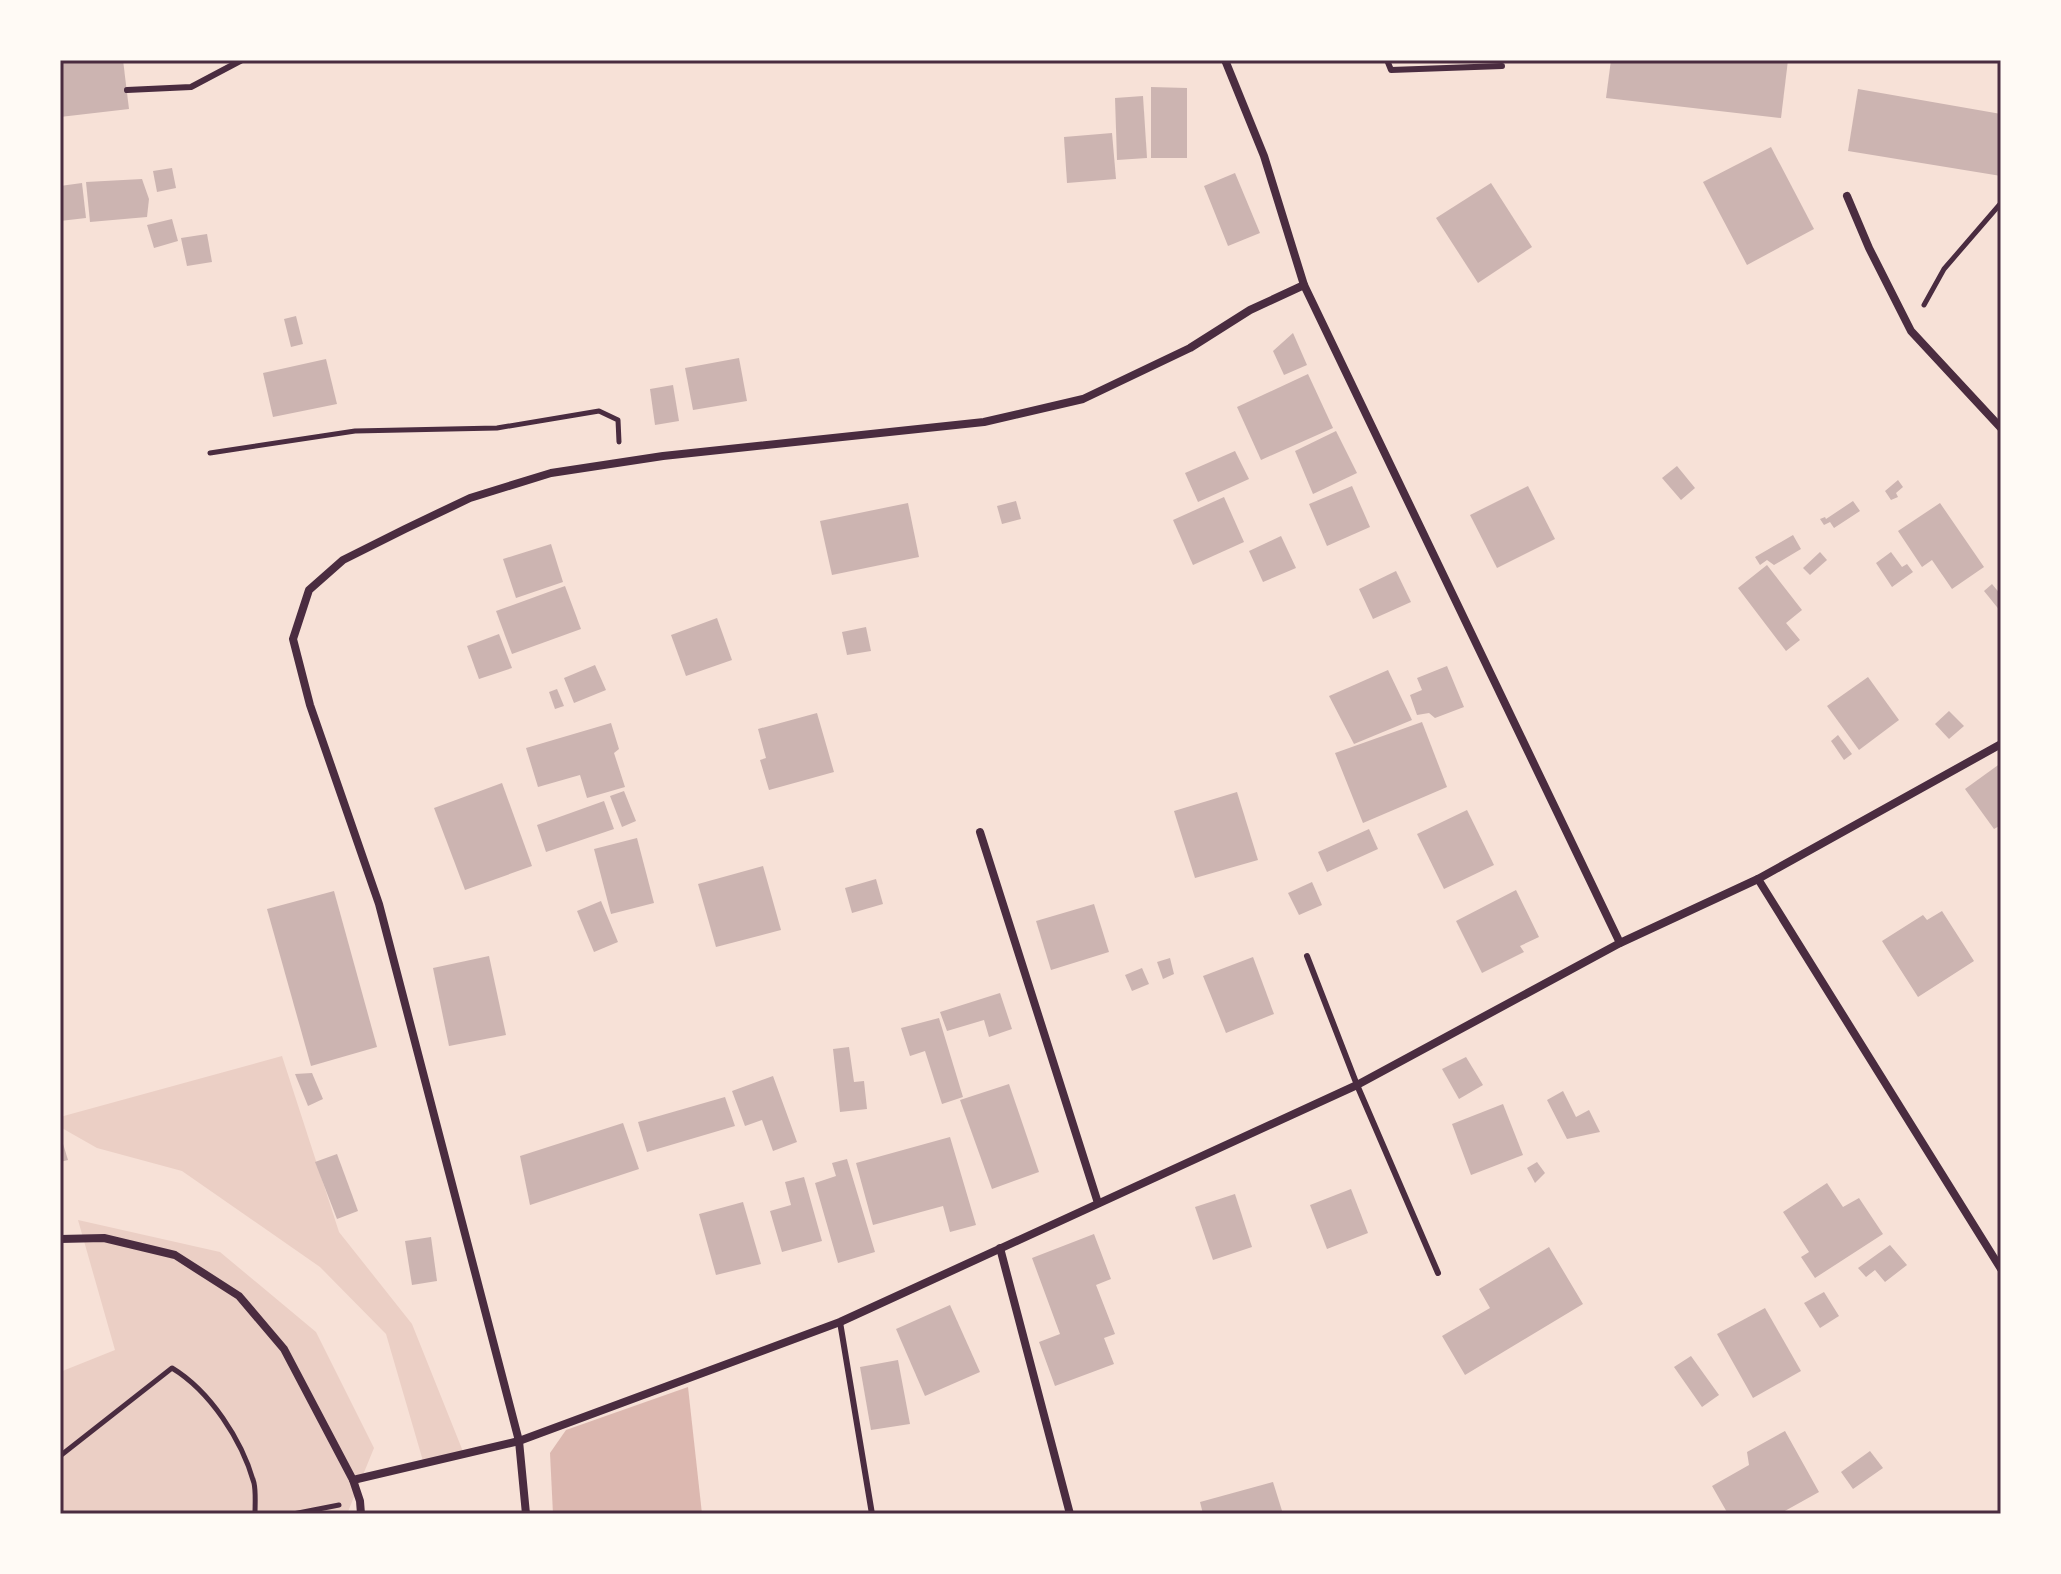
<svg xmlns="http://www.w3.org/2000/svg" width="2061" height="1574" font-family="'Open Sans',sans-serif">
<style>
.green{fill:#ebcfc5}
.water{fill:#dcb8b0}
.building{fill:#ccb4b1}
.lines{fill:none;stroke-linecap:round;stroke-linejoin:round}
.path{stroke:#4a2c40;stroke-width:5}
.service{stroke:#4a2c40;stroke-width:6}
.minor{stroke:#4a2c40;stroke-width:8}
.neatline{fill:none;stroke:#4a2c40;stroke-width:3}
</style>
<rect width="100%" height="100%" fill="#f7e1d7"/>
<g class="green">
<polygon points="282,1056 339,1232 412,1324 464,1454 423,1461 386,1334 320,1267 182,1171 97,1148 60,1127 60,1117"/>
<polygon points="78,1220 220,1252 316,1332 374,1448 347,1514 60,1514 60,1372 115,1350"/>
</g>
<polygon class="water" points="688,1387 702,1514 553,1514 550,1453 566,1430"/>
<g class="building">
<polygon points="60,60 123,60 129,109 60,117"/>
<polygon points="1611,60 1788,60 1781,118 1606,98"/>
<polygon points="1151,87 1187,88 1187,158 1151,158"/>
<polygon points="1858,89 2001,114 2001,176 1848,151"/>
<polygon points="1143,96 1147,158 1117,160 1115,98"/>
<polygon points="1112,133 1116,179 1067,183 1064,137"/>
<polygon points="1771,147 1814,229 1747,265 1703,182"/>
<polygon points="172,168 176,188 157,192 153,171"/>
<polygon points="1235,173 1260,233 1228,246 1204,186"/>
<polygon points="142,179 149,199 147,217 90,222 86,182"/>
<polygon points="82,183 86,218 60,221 60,186"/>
<polygon points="1491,183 1532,247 1478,283 1436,218"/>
<polygon points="172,219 178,241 154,248 147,225"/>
<polygon points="207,234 212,262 187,266 181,238"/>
<polygon points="296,316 303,344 291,347 284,319"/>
<polygon points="1293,333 1307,365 1284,375 1273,351"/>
<polygon points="739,358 747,401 693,410 685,368"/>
<polygon points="326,359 337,404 273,417 263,373"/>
<polygon points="1308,374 1333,428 1261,460 1237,407"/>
<polygon points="673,385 679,421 655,425 650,389"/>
<polygon points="1336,431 1357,473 1313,494 1295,451"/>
<polygon points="1235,451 1249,479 1198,502 1185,473"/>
<polygon points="1677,466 1695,488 1681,500 1662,478"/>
<polygon points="1898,480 1903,487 1896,493 1898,497 1891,500 1885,491"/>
<polygon points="1352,486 1370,527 1327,546 1309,504"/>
<polygon points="1528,486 1555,539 1497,568 1470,515"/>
<polygon points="1224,497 1244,542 1193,565 1173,520"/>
<polygon points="1016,501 1021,519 1002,524 997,506"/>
<polygon points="1853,501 1860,511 1834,528 1830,522 1824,525 1820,519 1825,517 1826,519"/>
<polygon points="908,503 919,557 832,575 820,521"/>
<polygon points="1940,503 1984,567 1952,589 1932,560 1922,567 1898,531"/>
<polygon points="1793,535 1801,549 1774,565 1767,560 1760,565 1755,557"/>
<polygon points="1281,536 1296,568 1263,582 1249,551"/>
<polygon points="551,544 563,582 516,598 503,559"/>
<polygon points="1820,552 1827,560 1810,575 1803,568"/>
<polygon points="1891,552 1902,567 1907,564 1913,572 1892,587 1876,563"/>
<polygon points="1767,565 1802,610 1786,623 1800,640 1786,651 1738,588"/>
<polygon points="1396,571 1411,602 1373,619 1359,589"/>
<polygon points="1992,584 2001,595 2001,612 1984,591"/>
<polygon points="565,586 581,629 512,654 496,611"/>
<polygon points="717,618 732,660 686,676 671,635"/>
<polygon points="866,627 871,651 847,655 842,632"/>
<polygon points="499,634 512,668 479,679 467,646"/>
<polygon points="595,665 606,690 574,703 564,678"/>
<polygon points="1447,666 1464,707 1435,718 1429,713 1417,715 1410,695 1422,690 1417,678"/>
<polygon points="1388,670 1412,720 1354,744 1329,696"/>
<polygon points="1868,677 1899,720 1859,750 1827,706"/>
<polygon points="557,689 564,706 555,709 549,692"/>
<polygon points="1949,711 1964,726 1949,739 1935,724"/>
<polygon points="817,713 834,772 769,790 760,760 766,758 758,729"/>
<polygon points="1422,722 1447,787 1363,823 1335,753"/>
<polygon points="611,723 619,749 614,753 625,787 587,798 580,775 538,787 526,748"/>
<polygon points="1838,735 1852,754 1844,760 1831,741"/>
<polygon points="2001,763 2001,825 1994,829 1965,789"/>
<polygon points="502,783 532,866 465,890 434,808"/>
<polygon points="624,791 636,821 622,827 610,796"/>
<polygon points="1237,792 1258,860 1195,878 1174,811"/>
<polygon points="604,801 614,829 546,852 537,825"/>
<polygon points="1467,810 1494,865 1444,889 1417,834"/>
<polygon points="1369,829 1378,849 1327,872 1318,852"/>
<polygon points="637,838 654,903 611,914 594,849"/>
<polygon points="763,866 781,930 716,947 698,884"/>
<polygon points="876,879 883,904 852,913 845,888"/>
<polygon points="1312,882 1322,905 1299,915 1288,893"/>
<polygon points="1516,890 1539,937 1520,946 1524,952 1482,973 1456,921"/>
<polygon points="334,891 377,1047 311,1066 267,909"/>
<polygon points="601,901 618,942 594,952 577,911"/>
<polygon points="1094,904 1109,952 1051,970 1036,921"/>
<polygon points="1942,911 1974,961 1918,997 1882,941 1923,915 1927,920"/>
<polygon points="489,956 506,1035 449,1046 433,968"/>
<polygon points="1253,957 1274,1014 1226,1033 1203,976"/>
<polygon points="1170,958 1174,974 1163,979 1157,962"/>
<polygon points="1142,968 1149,984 1132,991 1125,975"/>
<polygon points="1000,993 1012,1029 989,1037 984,1020 947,1031 940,1012"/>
<polygon points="939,1018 963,1097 942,1104 925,1051 910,1056 901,1028"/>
<polygon points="849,1047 854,1082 864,1081 867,1109 840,1112 833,1049"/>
<polygon points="1466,1057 1483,1085 1459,1099 1442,1069"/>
<polygon points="312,1073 323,1099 308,1106 295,1074"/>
<polygon points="773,1076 797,1142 773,1151 762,1120 745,1126 732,1091"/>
<polygon points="1009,1084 1039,1172 992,1189 960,1100"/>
<polygon points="1563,1091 1576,1117 1589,1110 1600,1132 1567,1139 1547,1100"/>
<polygon points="725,1097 735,1126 647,1152 638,1122"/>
<polygon points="1503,1104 1523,1155 1471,1175 1452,1124"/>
<polygon points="623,1123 639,1169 530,1205 520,1156"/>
<polygon points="60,1134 68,1160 60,1162"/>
<polygon points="950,1137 976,1225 950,1232 943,1206 873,1225 856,1163"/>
<polygon points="337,1154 358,1211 337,1219 315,1162"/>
<polygon points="847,1159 875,1252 838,1263 815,1183 836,1176 832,1163"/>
<polygon points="1537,1162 1545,1173 1535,1183 1527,1168"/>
<polygon points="804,1177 822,1241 782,1252 770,1211 791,1205 785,1182"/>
<polygon points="1827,1183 1843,1207 1859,1198 1883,1234 1815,1278 1801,1257 1809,1252 1783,1212"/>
<polygon points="1351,1189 1368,1233 1327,1249 1310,1205"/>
<polygon points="1235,1194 1252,1247 1213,1260 1195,1207"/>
<polygon points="743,1202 761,1264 716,1275 699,1214"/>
<polygon points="1094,1234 1111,1279 1096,1285 1115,1334 1104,1338 1114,1364 1055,1386 1039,1342 1060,1334 1032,1258"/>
<polygon points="431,1237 437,1281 412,1285 405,1241"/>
<polygon points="1890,1245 1907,1265 1885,1282 1875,1270 1866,1277 1858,1268"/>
<polygon points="1549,1247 1583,1304 1465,1375 1442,1336 1490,1308 1479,1289"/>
<polygon points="1824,1292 1839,1316 1820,1328 1804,1303"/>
<polygon points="950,1305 980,1372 925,1396 896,1329"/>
<polygon points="1765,1308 1801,1371 1753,1398 1717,1334"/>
<polygon points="1691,1356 1719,1395 1702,1407 1674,1367"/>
<polygon points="898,1360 910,1424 871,1430 860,1367"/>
<polygon points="1785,1431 1819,1492 1783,1512 1784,1514 1728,1514 1712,1486 1749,1465 1747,1452"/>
<polygon points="1870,1451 1883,1468 1853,1489 1841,1472"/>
<polygon points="1273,1482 1283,1514 1203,1514 1200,1502"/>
</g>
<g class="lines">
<g class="path">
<polyline points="1924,305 1944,269 2001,203"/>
<polyline points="210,453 355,431 497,428 599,411 618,420 619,442"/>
<path d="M60,1456L172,1368C210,1391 242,1440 254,1483C256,1492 255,1504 255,1514"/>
<polyline points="293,1514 339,1505"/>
</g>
<g class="service">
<polyline points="1387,60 1391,70 1502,66"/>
<polyline points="127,90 191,87 242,60"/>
<polyline points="1307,956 1357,1085 1438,1273"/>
<polyline points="840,1322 872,1514"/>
</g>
<g class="minor">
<polyline points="1225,60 1264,156 1304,285 1620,943"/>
<polyline points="1847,196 1869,248 1911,331 2001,428"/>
<polyline points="980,832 1098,1203"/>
<polyline points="1758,879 2001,1269"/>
<polyline points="60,1239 104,1238 175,1255 239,1296 284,1349 353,1480 519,1441 840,1322 1357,1085 1620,943 1758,879 2001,744"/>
<polyline points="1000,1248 1070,1514"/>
<polyline points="353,1480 360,1501 361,1514"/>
<polyline points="526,1514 519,1441 379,904 310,705 293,639 309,590 343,560 405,529 470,498 551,473 663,456 984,422 1083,399 1190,348 1250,310 1304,285"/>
</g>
</g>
<rect width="2061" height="1574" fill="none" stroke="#fffaf5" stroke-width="124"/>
<rect x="62" y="62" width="1937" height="1450" class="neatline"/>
</svg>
